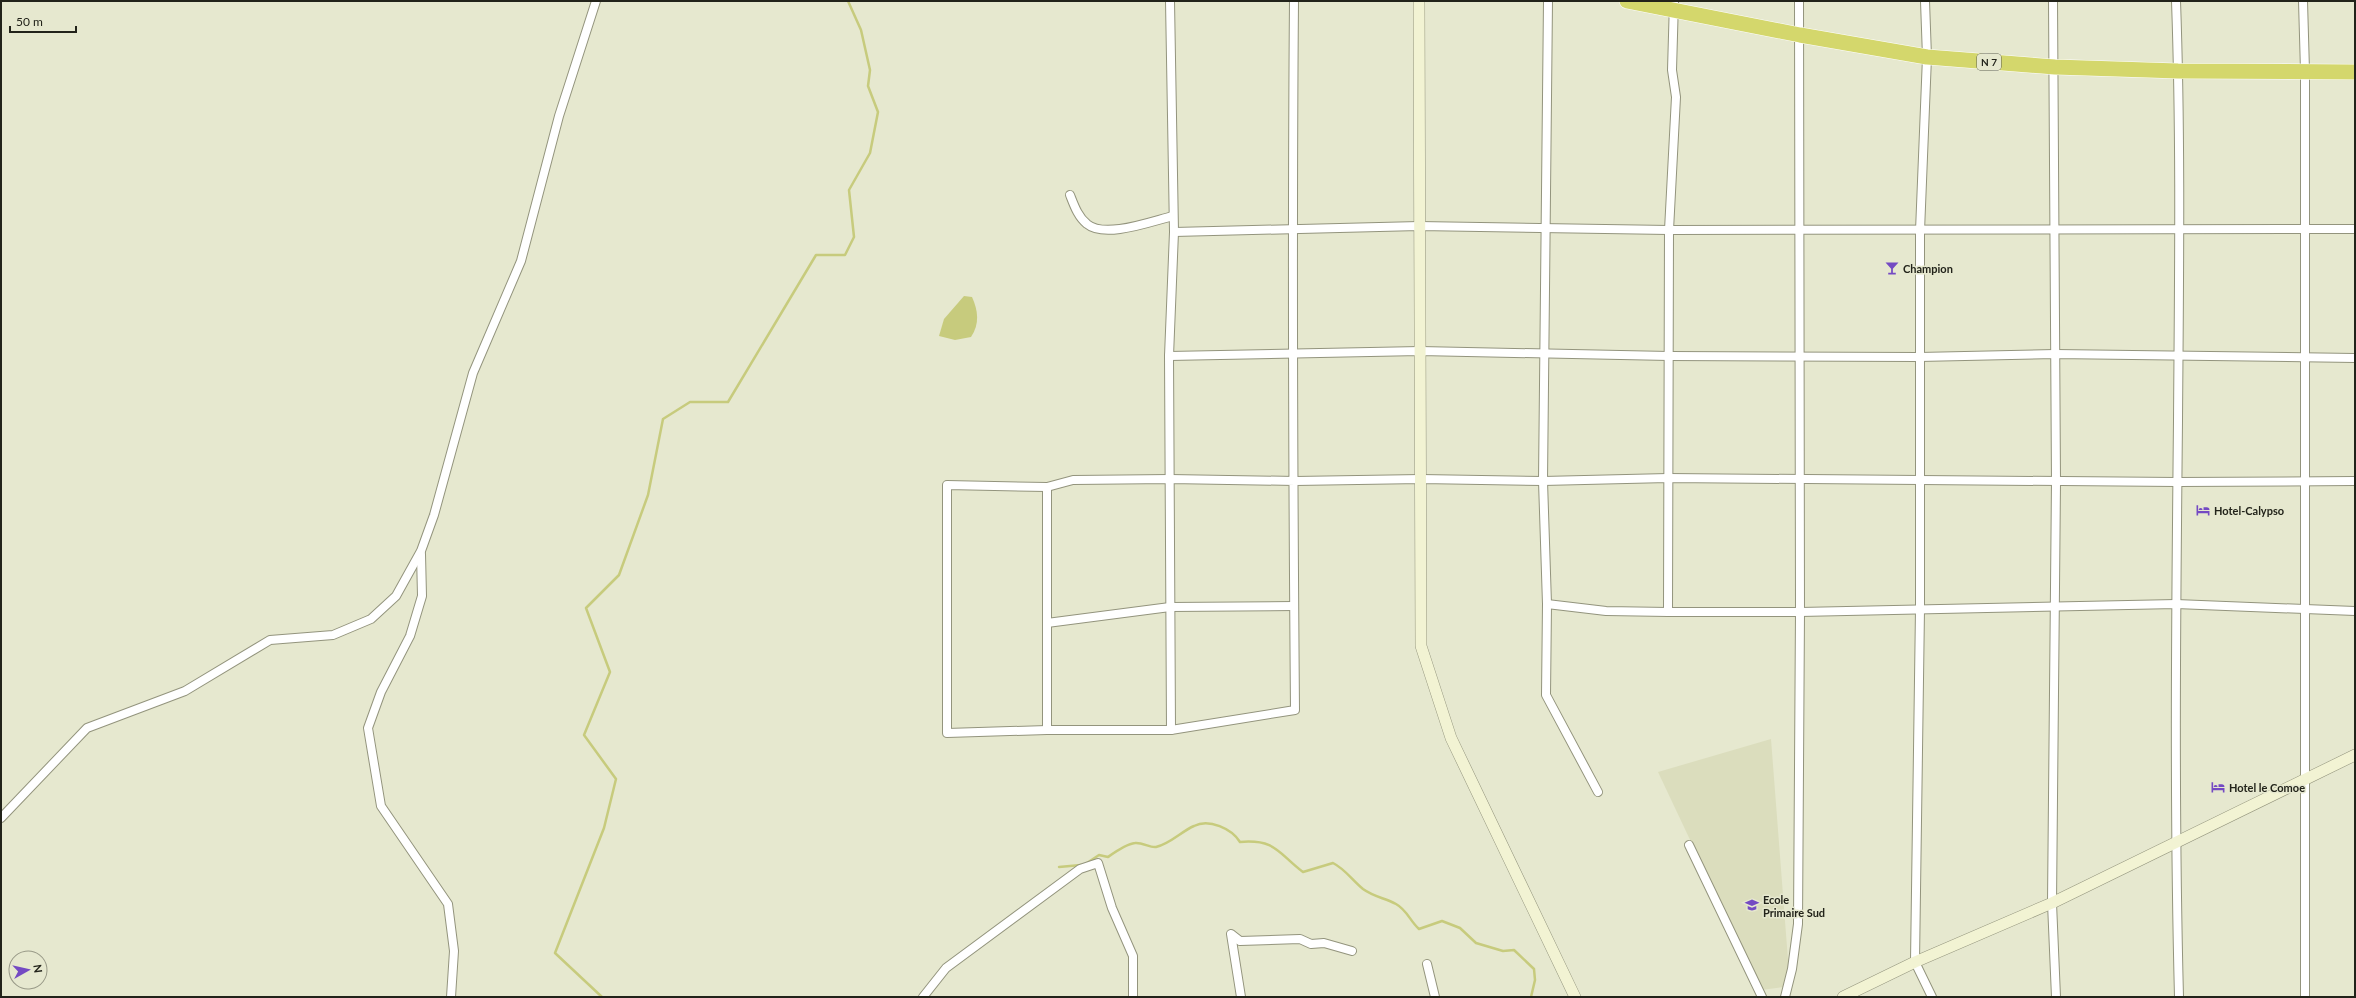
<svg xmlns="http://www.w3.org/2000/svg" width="2356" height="998" font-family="Lato,sans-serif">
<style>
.built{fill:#dbddbd}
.water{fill:#c7cb7d}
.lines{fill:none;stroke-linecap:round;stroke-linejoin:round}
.stream{stroke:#c7cb7d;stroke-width:2.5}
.street-casing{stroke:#93947d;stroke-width:10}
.secondary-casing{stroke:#93947d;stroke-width:12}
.highway-casing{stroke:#fff;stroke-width:16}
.street{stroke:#fff;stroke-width:8}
.secondary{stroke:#f2f3d3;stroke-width:11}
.highway{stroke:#d4d76c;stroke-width:15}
.labels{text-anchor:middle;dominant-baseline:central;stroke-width:3;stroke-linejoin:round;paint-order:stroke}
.shield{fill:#e6e8cf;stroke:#5d5e50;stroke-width:1}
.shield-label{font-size:10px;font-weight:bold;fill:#22231a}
.poi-label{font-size:11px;font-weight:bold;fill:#22231a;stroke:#e6e8cf;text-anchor:start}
</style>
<rect width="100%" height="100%" fill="#e6e8cf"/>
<polygon class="built" points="1771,739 1790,986 1761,990 1658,772"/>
<path class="water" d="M964,296L972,297C978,310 980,324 971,337L955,340L939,336L944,319Z"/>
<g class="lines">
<g class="stream">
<path d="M1087,863L1099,855L1108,857C1115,852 1126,844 1135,843C1142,842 1150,848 1156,847C1170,844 1182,831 1194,826C1209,818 1232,829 1240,842C1276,839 1278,853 1303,872L1333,863C1345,869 1352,880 1363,889C1374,897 1385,898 1396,904C1407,910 1410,921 1419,929L1442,921L1460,928L1476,943L1503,951L1514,950L1534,969L1535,980L1531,997"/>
<polyline points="1059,867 1081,865"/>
<polyline points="602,997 555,953 604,828 616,779 584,735 610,672 586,608 619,575 648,495 663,419 690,402 728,402 816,255 845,255 854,237 849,190 870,153 878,112 868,86 870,70 861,30 848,1"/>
</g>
<g class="street-casing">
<g id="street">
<polyline points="1170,1 1174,232 1169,356 1171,730"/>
<path d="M1294,1C1292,237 1293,474 1295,710L1171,730H1047L947,733V485L1047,487L1073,480L1170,479L1295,481L1421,479L1543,481L1668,478L2177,482L2355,481"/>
<polyline points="1548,1 1543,481 1547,604 1546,695 1598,792"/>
<polyline points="1925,1 1927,57 1920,231 1920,609 1915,962 1932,997"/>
<polyline points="2053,1 2056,482 2052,903 2056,997"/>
<path d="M2176,1C2181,141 2179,281 2178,421C2176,613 2174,805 2179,997"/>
<polyline points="2303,1 2305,71 2305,997"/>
<path d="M1070,195C1074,205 1078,217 1087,224C1105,239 1152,221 1173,216"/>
<polyline points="1174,232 1419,226 1669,230 2355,229"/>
<polyline points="1169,356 1420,351 1669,356 1919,357 2055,354 2355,358"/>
<polyline points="1047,487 1047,730"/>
<polyline points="421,554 422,596 410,636 381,692 368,728 381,806 448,904 454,951 451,997"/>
<polyline points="1547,604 1606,611 1668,612 1800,612 2176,604 2355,611"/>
<polyline points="1668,612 1669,230 1676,97 1672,70 1674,1"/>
<polyline points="1047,623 1170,607 1294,606"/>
<polyline points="1,818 87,728 185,691 270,640 333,635 371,619 396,596 421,551 434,515 473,373 521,261 559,116 596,1"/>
<polyline points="1689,845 1762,997"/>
<polyline points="1427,964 1435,997"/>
<polyline points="923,997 946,968 1080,869 1098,863 1112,908 1133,956 1133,997"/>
<polyline points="1241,997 1231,934 1240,941 1300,939 1311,944 1324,943 1352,951"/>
<polyline points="1785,997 1792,969 1798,924 1800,612 1799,1"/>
</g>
</g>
<g class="secondary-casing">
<g id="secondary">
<polyline points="1419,1 1421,646 1451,738 1575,997"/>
<polyline points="1843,997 1915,962 2052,903 2355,755"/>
</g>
</g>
<g class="highway-casing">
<polyline id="highway" points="1627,1 1800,35 1927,57 2055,67 2178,71 2355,72"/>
</g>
<use href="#street" class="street"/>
<use href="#secondary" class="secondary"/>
<use href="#highway" class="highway"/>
</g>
<defs>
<g id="bar-bare" transform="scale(1.08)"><path d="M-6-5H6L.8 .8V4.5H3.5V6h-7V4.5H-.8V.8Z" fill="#744ac3" stroke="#e6e8cf" stroke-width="2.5" paint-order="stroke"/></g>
<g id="hotel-bare" transform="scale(1.08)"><path d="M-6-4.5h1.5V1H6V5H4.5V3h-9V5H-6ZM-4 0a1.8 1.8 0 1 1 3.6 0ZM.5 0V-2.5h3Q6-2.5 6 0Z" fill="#744ac3" stroke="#e6e8cf" stroke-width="2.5" paint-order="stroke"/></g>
<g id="school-bare" transform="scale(1.08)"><path d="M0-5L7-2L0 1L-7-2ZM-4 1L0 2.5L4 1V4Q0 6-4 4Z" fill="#744ac3" stroke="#e6e8cf" stroke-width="2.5" paint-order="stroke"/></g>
</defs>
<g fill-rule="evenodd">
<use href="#bar-bare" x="1892" y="268"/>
<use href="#hotel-bare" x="2203" y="510"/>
<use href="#hotel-bare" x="2218" y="787"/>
<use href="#school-bare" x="1752" y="905"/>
</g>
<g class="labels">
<rect class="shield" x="1977" y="54" width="24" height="16" rx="3"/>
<g class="shield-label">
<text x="1989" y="62">N 7</text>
</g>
<g class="poi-label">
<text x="1903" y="268">Champion</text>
<text x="2214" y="510">Hotel-Calypso</text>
<text x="2229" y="787">Hotel le Comoe</text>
<text x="1763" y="899">Ecole<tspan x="1763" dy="13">Primaire Sud</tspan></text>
</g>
</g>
<rect width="2356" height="998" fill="none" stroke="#22231a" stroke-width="4"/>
<g transform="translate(28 970) rotate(82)"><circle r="19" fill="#e6e8cf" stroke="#989987"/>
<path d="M0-3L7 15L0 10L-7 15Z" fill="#744ac3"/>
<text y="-6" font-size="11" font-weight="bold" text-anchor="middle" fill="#22231a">N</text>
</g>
<path d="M10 26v6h66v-6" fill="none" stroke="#22231a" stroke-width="2"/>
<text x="16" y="26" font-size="12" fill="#22231a" stroke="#e6e8cf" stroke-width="3" paint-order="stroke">50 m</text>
</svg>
